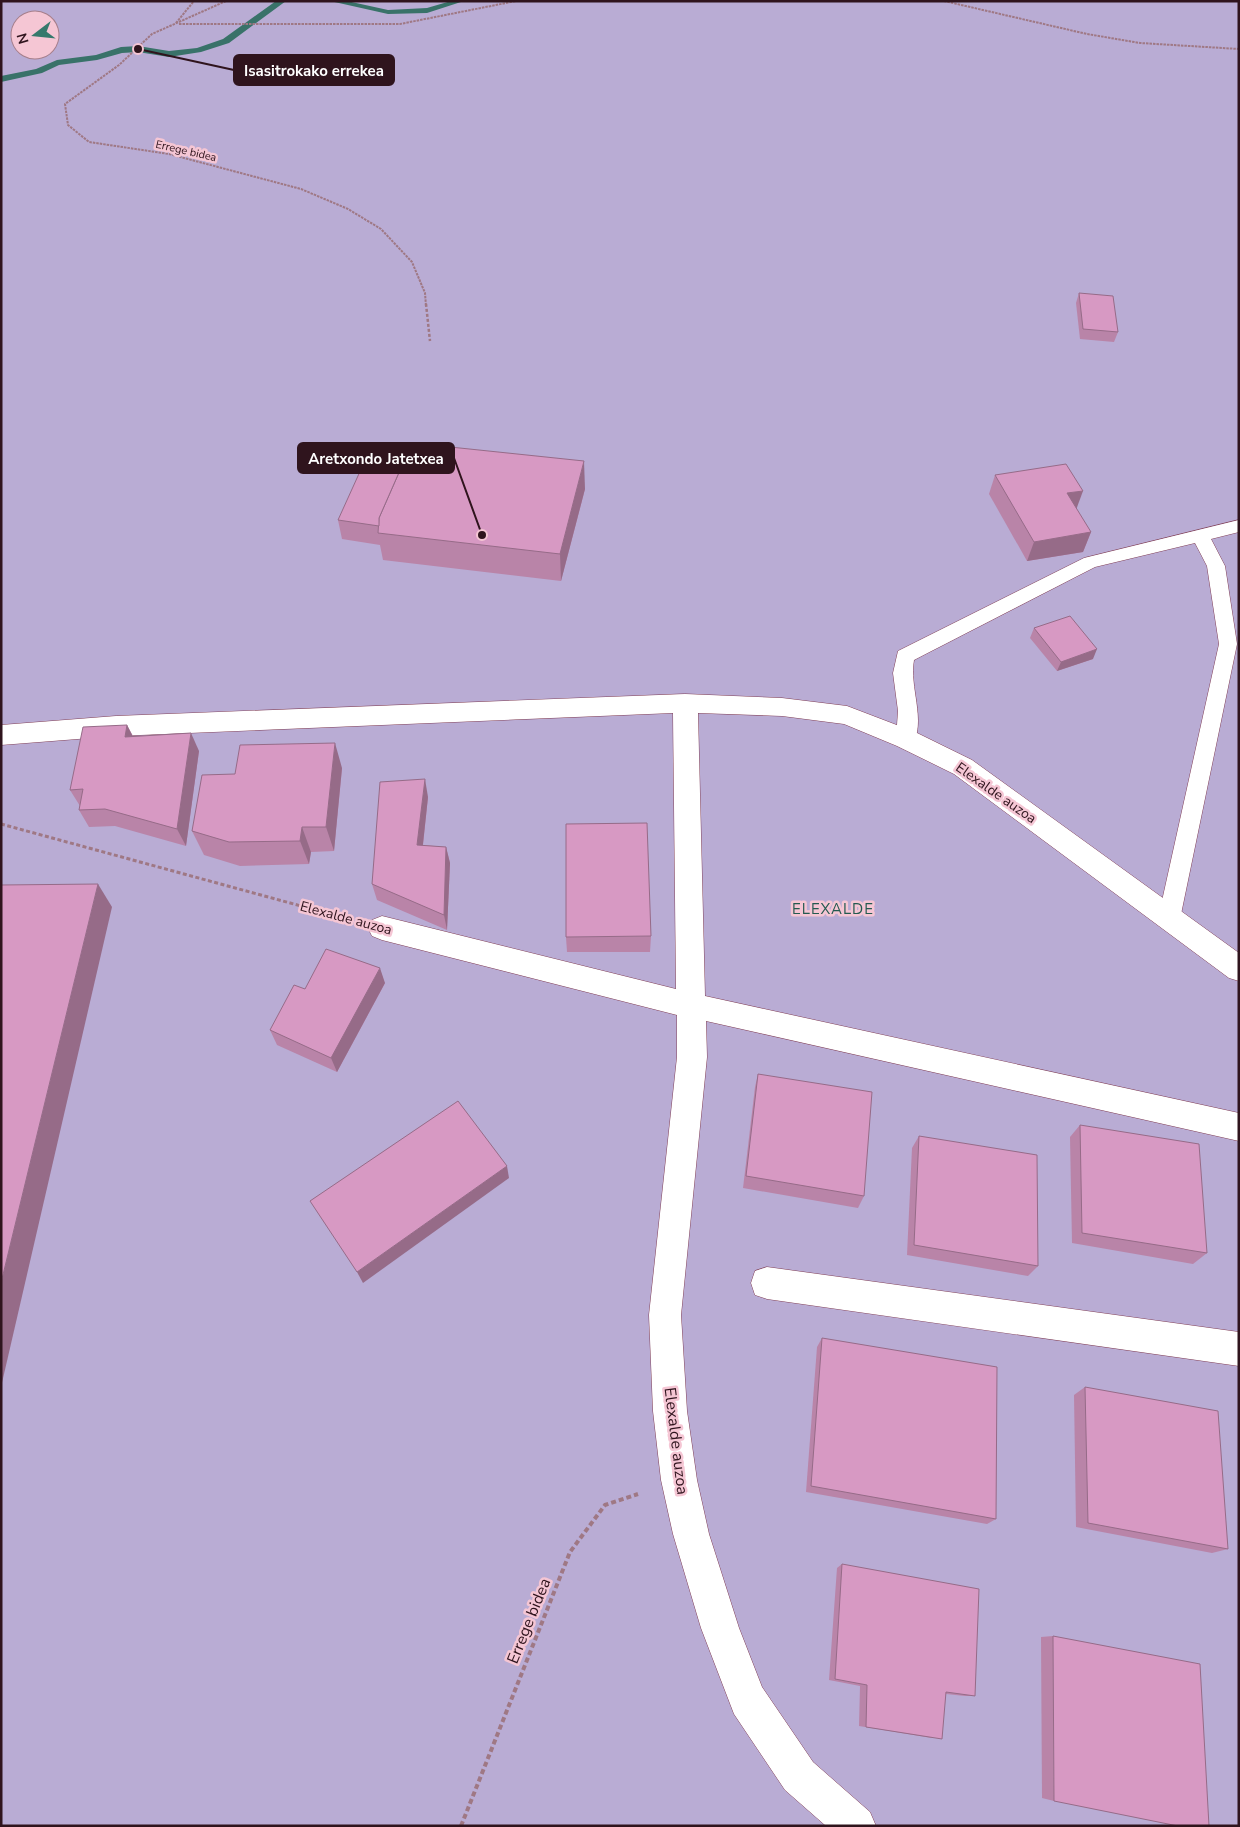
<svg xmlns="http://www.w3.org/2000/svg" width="1240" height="1827" font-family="'Nunito Sans',sans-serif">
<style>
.green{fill:#b9acd4;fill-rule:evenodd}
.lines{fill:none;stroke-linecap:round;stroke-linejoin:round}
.stream{fill:#397269;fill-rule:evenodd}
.lane-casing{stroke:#824057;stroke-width:1}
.street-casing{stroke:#824057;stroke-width:1}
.path-far3{stroke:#9f7884;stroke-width:2;stroke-dasharray:2.5 1;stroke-linecap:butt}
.path-far2{stroke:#9f7884;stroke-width:2.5;stroke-dasharray:3 2;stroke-linecap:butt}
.path-far1{stroke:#9f7884;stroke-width:3;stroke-dasharray:4 2.5;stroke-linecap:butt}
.path{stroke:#9f7884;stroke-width:4;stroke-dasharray:5 3;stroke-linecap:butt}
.lane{fill:#fff;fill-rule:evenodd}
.street{fill:#fff;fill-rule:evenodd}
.wall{fill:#b984a8}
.shaded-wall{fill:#966b88}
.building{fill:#d799c3;stroke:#966b88}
.labels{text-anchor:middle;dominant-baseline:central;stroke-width:5;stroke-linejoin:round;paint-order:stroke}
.far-street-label{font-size:11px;fill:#2f141d;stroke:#f5c6d4}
.street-label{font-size:14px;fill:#2f141d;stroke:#f5c6d4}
.neighbourhood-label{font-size:15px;letter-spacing:1px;fill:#245a50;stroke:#f5c6d4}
.near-street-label{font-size:16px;fill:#2f141d;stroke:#f5c6d4}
.leader{fill:none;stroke:#2f141d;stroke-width:2}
.callout-dot{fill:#2f141d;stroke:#f5c6d4;stroke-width:2}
.callout{fill:#2f141d;stroke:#2f141d;stroke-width:2}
.callout-label{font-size:15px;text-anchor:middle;font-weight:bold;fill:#fff}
</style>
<rect width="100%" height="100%" fill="#f5c6d4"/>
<path class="green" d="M1,1H1239V1826H1ZM20,20H50V50H20Z"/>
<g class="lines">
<g class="stream">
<polygon points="276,1 286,1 229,43 201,52 169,57 138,52 122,53 97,60 59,65 42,73 1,82 1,76 36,69 57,60 96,55 121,47 138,46 169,51 197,48 223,39"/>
<polygon points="330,1 347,1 388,10 427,8 451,1 464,1 427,13 388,14"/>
</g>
<g class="lane-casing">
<path id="lane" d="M1239,520V532L1211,539L1225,566L1237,644L1180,919L1177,925L1169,928L1161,925L1158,919L1219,644L1207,566L1195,543L1095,567L914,660C909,687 926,719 913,744L906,747L899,744L896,739L898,711L893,673L898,651L1084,558Z"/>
</g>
<g class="street-casing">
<g id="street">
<polygon points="685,694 782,698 847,706 915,732 972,760 1239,953 1239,981 1229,978 954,774 897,746 844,724 782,716 698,713 705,996 1239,1113 1239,1141 706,1021 707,1057 681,1315 687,1411 697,1480 709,1534 739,1628 762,1687 813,1762 870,1812 876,1826 826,1826 785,1790 734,1714 701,1628 673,1534 661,1480 653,1411 649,1315 677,1057 677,1015 382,940 372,936 368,928 372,920 382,916 676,989 673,713 116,736 1,745 1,725 116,716"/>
<polygon points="767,1267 1239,1332 1239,1366 767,1299 755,1295 751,1283 755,1271"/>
</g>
</g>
<g class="path-far3">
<polyline points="226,1 152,34 119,65 65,104 68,125 89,142 169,154 301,189 348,209 381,229 412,262 425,293 426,306"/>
<polyline points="944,1 1087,34 1140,43 1239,49"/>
<polyline points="176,23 194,1"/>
<polyline points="179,24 400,24 516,1"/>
</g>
<polyline class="path-far2" points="426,304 430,341"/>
<polyline class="path-far1" points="1,824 345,918"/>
<polyline class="path" points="461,1826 570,1552 605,1505 638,1494"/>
<use href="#lane" class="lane"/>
<use href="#street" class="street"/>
</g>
<g class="wall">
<polygon points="1079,293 1118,332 1114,342 1080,339 1076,303"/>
<polygon points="995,475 1076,509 1091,532 1083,552 1027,561 989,494"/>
<polygon points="585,489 561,581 383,560 380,545 342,539 338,520"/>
<polygon points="1034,628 1093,659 1057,671 1030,638"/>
<polygon points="127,725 133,736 199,751 186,846 115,826 89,827 79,810 80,806 70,790"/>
<polygon points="342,768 334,851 311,852 309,864 240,866 204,855 192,831"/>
<polygon points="428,797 423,845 446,847 450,863 447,930 377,900 372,884"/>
<polygon points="651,936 650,952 567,952 566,937"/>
<polygon points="385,983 337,1072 277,1045 270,1030 305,989"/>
<polygon points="758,1074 864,1196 858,1208 743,1188 755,1087"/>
<polygon points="1080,1125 1207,1253 1193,1264 1072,1243 1070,1137"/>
<polygon points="919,1136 1038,1266 1028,1276 907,1255 912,1148"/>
<polygon points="822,1338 996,1519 987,1524 806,1492 817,1347"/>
<polygon points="1085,1387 1228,1549 1212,1553 1076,1527 1074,1395"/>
<polygon points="842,1564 975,1696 965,1696 946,1694 932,1738 859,1726 860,1686 829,1680 837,1568"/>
<polygon points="1053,1636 1054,1801 1042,1798 1041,1637"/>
</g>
<g class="shaded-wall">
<polygon points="584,461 585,489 561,581 560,554"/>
<polygon points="1083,491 1076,510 1067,493"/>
<polygon points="1091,532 1083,552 1027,561 1034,542"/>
<polygon points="1097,649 1093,659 1057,671 1061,662"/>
<polygon points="127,725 136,743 125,737"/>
<polygon points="191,733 199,751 186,846 177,829"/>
<polygon points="335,743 342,768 334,851 326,827"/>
<polygon points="425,779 428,797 421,862 417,845"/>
<polygon points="302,827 311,852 309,864 300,841"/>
<polygon points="446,847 450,863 447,930 444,915"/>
<polygon points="98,884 112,907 1,1387 1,1283"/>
<polygon points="380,968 385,983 337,1072 331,1058"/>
<polygon points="507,1166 509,1178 363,1283 357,1272"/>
</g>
<g class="building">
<polygon points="1079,293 1113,296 1118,332 1083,329"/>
<polygon points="412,443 584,461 560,554 378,533 379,518"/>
<polygon points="367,456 404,461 379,518 379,526 338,520"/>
<polygon points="1066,464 1083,491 1067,493 1091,532 1034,542 995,475"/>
<polygon points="1070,616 1097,649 1061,662 1034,628"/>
<polygon points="127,725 125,737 191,733 177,829 105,809 79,810 83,789 70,790 83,727"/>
<polygon points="335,743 326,827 302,827 300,841 229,842 192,831 202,775 235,774 240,745"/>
<polygon points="425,779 417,845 446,847 444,915 372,884 380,782"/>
<polygon points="647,823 651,936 566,937 566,824"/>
<polygon points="98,884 1,1283 1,885"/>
<polygon points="326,949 380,968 331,1058 270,1030 294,985 305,989"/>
<polygon points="758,1074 872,1092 864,1196 746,1176"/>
<polygon points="458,1101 507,1166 357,1272 310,1201"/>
<polygon points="1080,1125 1199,1144 1207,1253 1082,1233"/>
<polygon points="919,1136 1037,1155 1038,1266 914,1245"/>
<polygon points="822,1338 997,1367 996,1519 811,1486"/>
<polygon points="1085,1387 1218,1411 1228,1549 1088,1523"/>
<polygon points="842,1564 979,1589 975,1696 946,1692 942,1739 866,1727 867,1685 835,1679"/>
<polygon points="1053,1636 1200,1664 1209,1826 1178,1826 1054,1801"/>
</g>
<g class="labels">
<g class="far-street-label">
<text transform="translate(186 151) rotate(13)">Errege bidea</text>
</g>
<g class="street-label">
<text transform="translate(996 793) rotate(35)">Elexalde auzoa</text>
<text transform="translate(346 918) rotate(15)">Elexalde auzoa</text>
</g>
<g class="neighbourhood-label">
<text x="833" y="909">ELEXALDE</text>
</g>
<g class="near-street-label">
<text transform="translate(676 1441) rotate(83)">Elexalde auzoa</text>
<text transform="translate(529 1621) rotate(-68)">Errege bidea</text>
</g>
</g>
<path class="leader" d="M138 49L234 70M482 535L454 458"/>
<g class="callout-dot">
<circle cx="138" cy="49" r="5"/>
<circle cx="482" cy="535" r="5"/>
</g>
<g class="callout">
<rect x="234" y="55" width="160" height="30" rx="5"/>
<rect x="298" y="443" width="156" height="30" rx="5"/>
</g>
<g class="callout-label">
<text x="314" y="76">Isasitrokako errekea</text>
<text x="376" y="464">Aretxondo Jatetxea</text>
</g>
<rect width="1240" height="1827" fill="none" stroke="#2f141d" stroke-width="5"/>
<g transform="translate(35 35) rotate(254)"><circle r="24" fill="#f5c6d4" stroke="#a67f8b"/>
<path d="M0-4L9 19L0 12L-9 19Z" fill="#35796c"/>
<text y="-8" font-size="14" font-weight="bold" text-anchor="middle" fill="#2f141d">N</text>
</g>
</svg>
